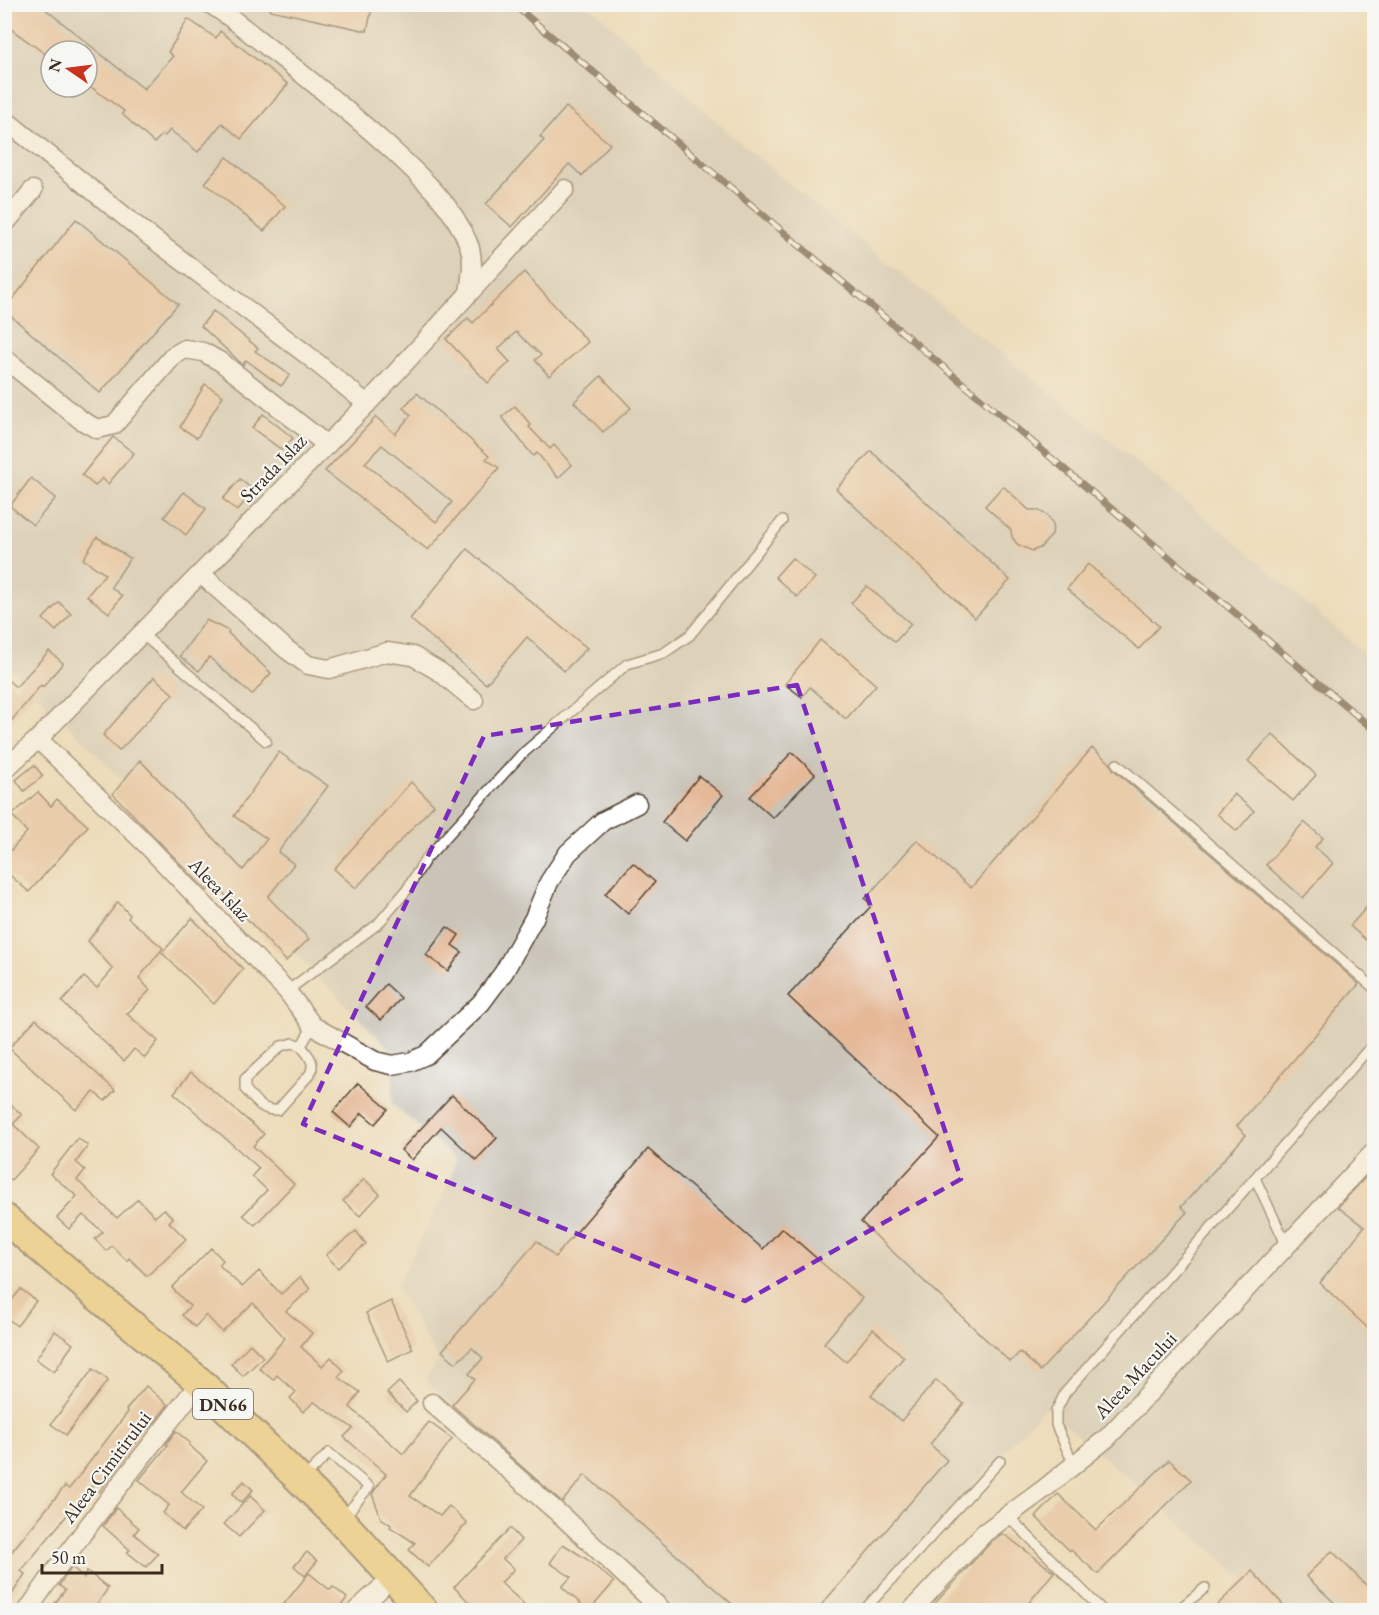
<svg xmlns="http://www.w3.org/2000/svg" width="1379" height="1615" font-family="'EB Garamond',serif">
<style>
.industrial{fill:#c9c3b8;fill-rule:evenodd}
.building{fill:#e5b896;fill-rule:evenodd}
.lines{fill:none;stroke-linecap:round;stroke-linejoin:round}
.service-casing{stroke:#564535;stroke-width:12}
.minor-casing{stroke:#564535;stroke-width:21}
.primary-casing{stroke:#564535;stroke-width:32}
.service{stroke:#fff;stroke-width:9}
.minor{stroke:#fff;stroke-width:18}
.primary{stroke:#ecc569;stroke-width:28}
.rail-casing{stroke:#3b2a1e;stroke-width:7}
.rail{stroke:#f6f6f2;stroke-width:4.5;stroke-dasharray:14;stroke-linecap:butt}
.marked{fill:none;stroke:#7b2cbf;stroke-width:4.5;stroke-dasharray:12 8;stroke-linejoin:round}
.labels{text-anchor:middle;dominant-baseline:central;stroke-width:4.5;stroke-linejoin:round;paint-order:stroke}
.shield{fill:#f6f6f2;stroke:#73675e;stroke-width:1.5}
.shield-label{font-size:18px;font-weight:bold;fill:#3b2a1e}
.street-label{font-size:20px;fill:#3b2a1e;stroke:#f6f6f2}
</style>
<rect width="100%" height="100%" fill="#f6f6f2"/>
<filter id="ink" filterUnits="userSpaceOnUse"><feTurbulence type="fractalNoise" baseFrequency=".0167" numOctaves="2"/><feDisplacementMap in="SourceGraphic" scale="12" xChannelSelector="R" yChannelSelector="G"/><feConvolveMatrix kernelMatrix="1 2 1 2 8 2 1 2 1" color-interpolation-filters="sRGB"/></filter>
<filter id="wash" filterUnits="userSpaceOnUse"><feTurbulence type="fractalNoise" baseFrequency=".008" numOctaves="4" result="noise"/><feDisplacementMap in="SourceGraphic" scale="24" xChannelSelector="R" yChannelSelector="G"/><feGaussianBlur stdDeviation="1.35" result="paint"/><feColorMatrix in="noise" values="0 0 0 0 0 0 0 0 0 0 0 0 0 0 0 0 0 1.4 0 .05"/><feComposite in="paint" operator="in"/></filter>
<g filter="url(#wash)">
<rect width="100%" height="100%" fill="#eddcba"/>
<path class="industrial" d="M4,5H589L731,135L808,199L1229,536L1374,662V1610H1281L1045,1407L858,1610H675L425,1380L438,1360L396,1287L451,1178L456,1159L392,1104L394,1053L5,662ZM51,51H87V87H51Z"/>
<g id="blocks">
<g class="building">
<polygon points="4,4 39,4 144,89 173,56 168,52 188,19 216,38 220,31 288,84 241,139 222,123 198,152 170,130 165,136 162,135 154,143 122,114 124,111 87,84 87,51 51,51 51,58 4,24"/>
<polygon points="270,4 373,4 367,31 270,10"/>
<polygon points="566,107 610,144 582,176 569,164 512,227 486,204 544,140 540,137"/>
<polygon points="227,157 285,206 264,231 205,183"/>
<polygon points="76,219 178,304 100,393 4,310"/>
<polygon points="524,272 588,342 549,376 535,360 541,355 516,332 498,349 510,362 488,383 446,339 468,318 473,323"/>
<polygon points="213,311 258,348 255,351 290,375 281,386 246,360 243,365 201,326"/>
<polygon points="601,376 631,408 603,432 574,402"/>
<polygon points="205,384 223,396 197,438 180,427"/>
<path d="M417,393L489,456L486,459L499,468L428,550L325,471L376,417L395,434L411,415L403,408ZM382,445L452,502L436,522L365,463Z"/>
<polygon points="515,406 531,425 529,427 550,449 554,445 572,465 558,478 537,453 533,456 502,417"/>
<polygon points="263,414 293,438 282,450 252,428"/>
<polygon points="113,437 134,453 108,484 102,478 95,486 82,475"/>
<polygon points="871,451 1010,580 975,618 836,489"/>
<polygon points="31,478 56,498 33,525 10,506"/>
<polygon points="240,479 254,491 237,511 223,499"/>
<polygon points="1003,486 1029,510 1037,510 1047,515 1053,524 1052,535 1040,548 1032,551 1017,544 1012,537 1011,530 985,506"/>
<polygon points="184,492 206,509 186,535 164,517"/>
<polygon points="97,537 130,558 111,587 122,596 109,613 87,596 105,574 83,559"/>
<polygon points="467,549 587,648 564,671 527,637 486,684 410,619"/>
<polygon points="792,558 815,578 797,597 775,577"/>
<polygon points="1088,564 1159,626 1139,649 1067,589"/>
<polygon points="867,586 911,624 895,642 851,603"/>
<polygon points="59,602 71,614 56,631 43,619"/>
<polygon points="206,620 229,631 228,633 271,673 252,695 209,657 199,671 180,656"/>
<polygon points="820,640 839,655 841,654 876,685 846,719 810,687 802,697 785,684"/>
<polygon points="49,651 63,663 43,687 41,685 12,720 4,713 4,677 16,687"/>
<polygon points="154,677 173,694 119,751 103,735"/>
<polygon points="1272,734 1316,775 1293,801 1248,761"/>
<polygon points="1092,748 1110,763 1113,769 1359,984 1237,1126 1246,1135 1181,1207 1187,1212 1040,1371 1020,1352 1010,1362 861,1222 939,1137 788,996 872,905 865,899 917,840 971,888"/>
<polygon points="279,752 328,786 278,852 294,864 268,897 309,939 286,961 214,883 207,891 113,794 140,760 243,870 267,839 234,816"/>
<polygon points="792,752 815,774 773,818 750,797"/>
<polygon points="34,765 43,776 24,791 16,780"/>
<polygon points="699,776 723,795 685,841 662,822"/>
<polygon points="411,782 434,805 356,888 334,869"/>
<polygon points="38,792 51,806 57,799 88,826 29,892 4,870 4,858 27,832 12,815"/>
<polygon points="1234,794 1254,811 1237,831 1217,814"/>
<polygon points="1304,822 1323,838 1315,847 1333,863 1303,898 1266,865"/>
<polygon points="633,863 655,882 628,914 605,894"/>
<polygon points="1374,899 1374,947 1350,926"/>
<polygon points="118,902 130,915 128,918 163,948 139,978 150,990 127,1014 158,1041 145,1058 134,1049 124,1061 62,1002 84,977 97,988 113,969 88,941"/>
<polygon points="192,918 243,969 214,1004 162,953"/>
<polygon points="447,927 459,935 452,945 462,952 448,971 426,955"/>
<polygon points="386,984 401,998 381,1020 366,1007"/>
<polygon points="36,1019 115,1090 105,1101 94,1092 76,1110 9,1048"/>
<polygon points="191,1072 264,1134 253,1146 294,1184 255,1225 243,1215 267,1190 252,1176 259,1168 174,1093"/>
<polygon points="358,1083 388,1109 375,1124 362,1113 350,1127 333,1112"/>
<polygon points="452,1095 497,1138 476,1160 441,1127 412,1160 401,1150"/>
<polygon points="4,1098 22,1115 13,1124 39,1149 11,1180 4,1174"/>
<polygon points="78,1138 88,1146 76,1162 85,1170 77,1180 117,1218 138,1199 155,1217 164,1209 173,1218 169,1222 186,1239 147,1276 129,1258 127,1261 112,1246 106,1251 95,1239 103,1232 83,1215 69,1229 57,1218 77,1196 50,1174"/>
<polygon points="648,1149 763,1249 782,1228 862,1298 824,1343 846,1362 873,1329 904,1357 871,1395 901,1421 936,1380 964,1404 930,1444 947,1460 816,1611 740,1611 585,1475 562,1502 452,1405 475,1379 469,1374 483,1358 472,1348 456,1363 442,1351 537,1241 555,1257"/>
<polygon points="1374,1168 1374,1334 1320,1283 1364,1227 1338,1207"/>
<polygon points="364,1179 380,1194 360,1216 343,1201"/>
<polygon points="356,1231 366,1244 338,1268 326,1255"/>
<polygon points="211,1248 223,1260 219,1265 242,1287 259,1271 281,1294 300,1277 310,1289 286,1311 312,1333 301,1347 322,1366 331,1357 344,1371 338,1377 360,1392 350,1407 403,1454 429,1422 452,1439 410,1496 440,1516 449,1506 467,1523 428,1567 409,1550 415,1543 390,1527 391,1525 381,1518 372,1494 386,1474 344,1437 353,1428 314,1402 303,1412 290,1398 296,1392 277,1375 273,1380 259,1368 285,1338 253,1303 222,1332 206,1315 195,1327 182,1315 190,1306 172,1288"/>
<polygon points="21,1289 36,1301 17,1326 4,1316 4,1309"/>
<polygon points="391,1301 413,1349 388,1361 366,1313"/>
<polygon points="55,1331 73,1344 54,1372 36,1359"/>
<polygon points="250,1344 263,1357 243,1376 231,1364"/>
<polygon points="93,1369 108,1380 66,1435 51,1424"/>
<polygon points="399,1382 417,1401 406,1412 387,1393"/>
<polygon points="146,1386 168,1405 149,1429 147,1428 99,1492 91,1486 21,1571 25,1574 4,1607 4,1570 11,1559 8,1556 65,1486 69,1489 128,1412 126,1410"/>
<polygon points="176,1431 190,1443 189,1445 207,1461 181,1492 202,1510 183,1531 163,1513 169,1505 139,1480 168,1445 166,1444"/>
<polygon points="1169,1460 1191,1480 1098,1574 1071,1550 1070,1551 1036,1517 1058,1494 1096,1530"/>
<polygon points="244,1481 253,1490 241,1503 232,1494"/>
<polygon points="250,1496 265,1510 239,1537 224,1524"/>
<polygon points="116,1508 139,1528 134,1534 158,1554 146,1567 127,1552 130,1550 103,1526"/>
<polygon points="510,1528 521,1540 503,1559 514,1569 501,1583 524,1604 518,1611 478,1611 454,1587"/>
<polygon points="1002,1534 1005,1535 1054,1572 1022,1611 928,1611 992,1541"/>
<polygon points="563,1544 588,1560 614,1582 589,1611 562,1587 571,1577 550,1563"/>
<polygon points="1332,1551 1374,1593 1374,1611 1343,1611 1306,1576"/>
<polygon points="307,1552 317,1561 305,1576 294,1566"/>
<polygon points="72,1567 84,1578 87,1571 108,1588 93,1611 49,1611 65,1590 59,1585"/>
<polygon points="1252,1571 1289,1611 1211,1611"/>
<polygon points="309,1573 330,1590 333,1587 347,1598 337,1611 292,1611 284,1604"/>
</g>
</g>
</g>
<g filter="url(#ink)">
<use href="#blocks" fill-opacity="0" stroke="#564535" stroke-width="1.5"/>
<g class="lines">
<g class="service-casing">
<g id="service">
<polyline points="142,634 266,741"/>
<polyline points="1117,764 1374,988"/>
<polyline points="287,991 378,924 406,891 425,860 521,755 627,664 664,653 690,635 782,521"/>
<path d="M301,1046C308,1055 316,1062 310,1074L278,1110C261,1111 256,1101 245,1089V1079L281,1046L293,1043L301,1046L313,1026"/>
<polyline points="1255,1178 1287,1246"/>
<polyline points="1074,1465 1056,1425 1056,1411 1065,1393 1374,1043"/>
<polyline points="303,1479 329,1453 369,1487 343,1518"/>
<polyline points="1008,1516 1102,1610"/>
<polyline points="864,1610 1000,1461"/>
<polyline points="1178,1610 1205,1588"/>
</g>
</g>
<g class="minor-casing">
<g id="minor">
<path d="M210,4C234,18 255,38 277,54C315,84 353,115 390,148C419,175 453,205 468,243C475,259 471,277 469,293"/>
<polyline points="4,119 144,232 306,354 367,404"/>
<polyline points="4,225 33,190"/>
<polyline points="4,358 81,420 97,429 114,425 173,356 185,349 203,352 221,362 327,445"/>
<polyline points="201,574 286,649 308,665 329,669 387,652 413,656 440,672 474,700"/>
<polyline points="38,739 146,844 287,991 313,1026 375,1061 392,1065 410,1062 426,1055 481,1003 504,972 534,918 549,882 568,853 603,821 637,804"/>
<polyline points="4,770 38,739 367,404 565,189"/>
<polyline points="432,1403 564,1518 662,1610"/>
<path d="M28,1610C81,1531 142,1458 200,1382"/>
<polyline points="357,1610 380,1589"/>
<polyline points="912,1610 984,1533 1044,1489 1107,1438 1374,1152"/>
</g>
</g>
<g class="primary-casing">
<polyline id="primary" points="4,1218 200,1382 336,1515 423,1610"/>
</g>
<use href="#service" class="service"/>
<use href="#minor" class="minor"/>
<use href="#primary" class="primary"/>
<g class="rail-casing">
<polyline id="rail" points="513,4 1374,730"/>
</g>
<use href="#rail" class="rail"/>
</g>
</g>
<path d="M0 0H1379V1615H0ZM797,685L961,1179L745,1301L303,1124L484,736Z" fill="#eddcba" fill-opacity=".55" fill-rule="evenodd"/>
<path class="marked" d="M797,685L961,1179L745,1301L303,1124L484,736Z"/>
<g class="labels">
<rect class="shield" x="193" y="1389" width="60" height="30" rx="4.5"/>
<g class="shield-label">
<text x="223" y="1404">DN66</text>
</g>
<g class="street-label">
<text transform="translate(273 468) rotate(-46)">Strada Islaz</text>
<text transform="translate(220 889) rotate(46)">Aleea Islaz</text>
<text transform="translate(1135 1375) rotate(-47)">Aleea Macului</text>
<text transform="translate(106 1467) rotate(-53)">Aleea Cimitirului</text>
</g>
</g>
<rect width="1379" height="1615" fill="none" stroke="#f6f6f2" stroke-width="24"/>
<g transform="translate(69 69) rotate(284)"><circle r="28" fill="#f6f6f2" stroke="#aba49d" stroke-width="1.5"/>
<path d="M0-4.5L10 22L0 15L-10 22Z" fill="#c8321e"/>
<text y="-9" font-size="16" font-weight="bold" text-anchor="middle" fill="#3b2a1e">N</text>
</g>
<path d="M42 1564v9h120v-9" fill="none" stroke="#3b2a1e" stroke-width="3"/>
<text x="51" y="1564" font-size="18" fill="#3b2a1e" stroke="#f6f6f2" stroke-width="4.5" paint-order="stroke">50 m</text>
</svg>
